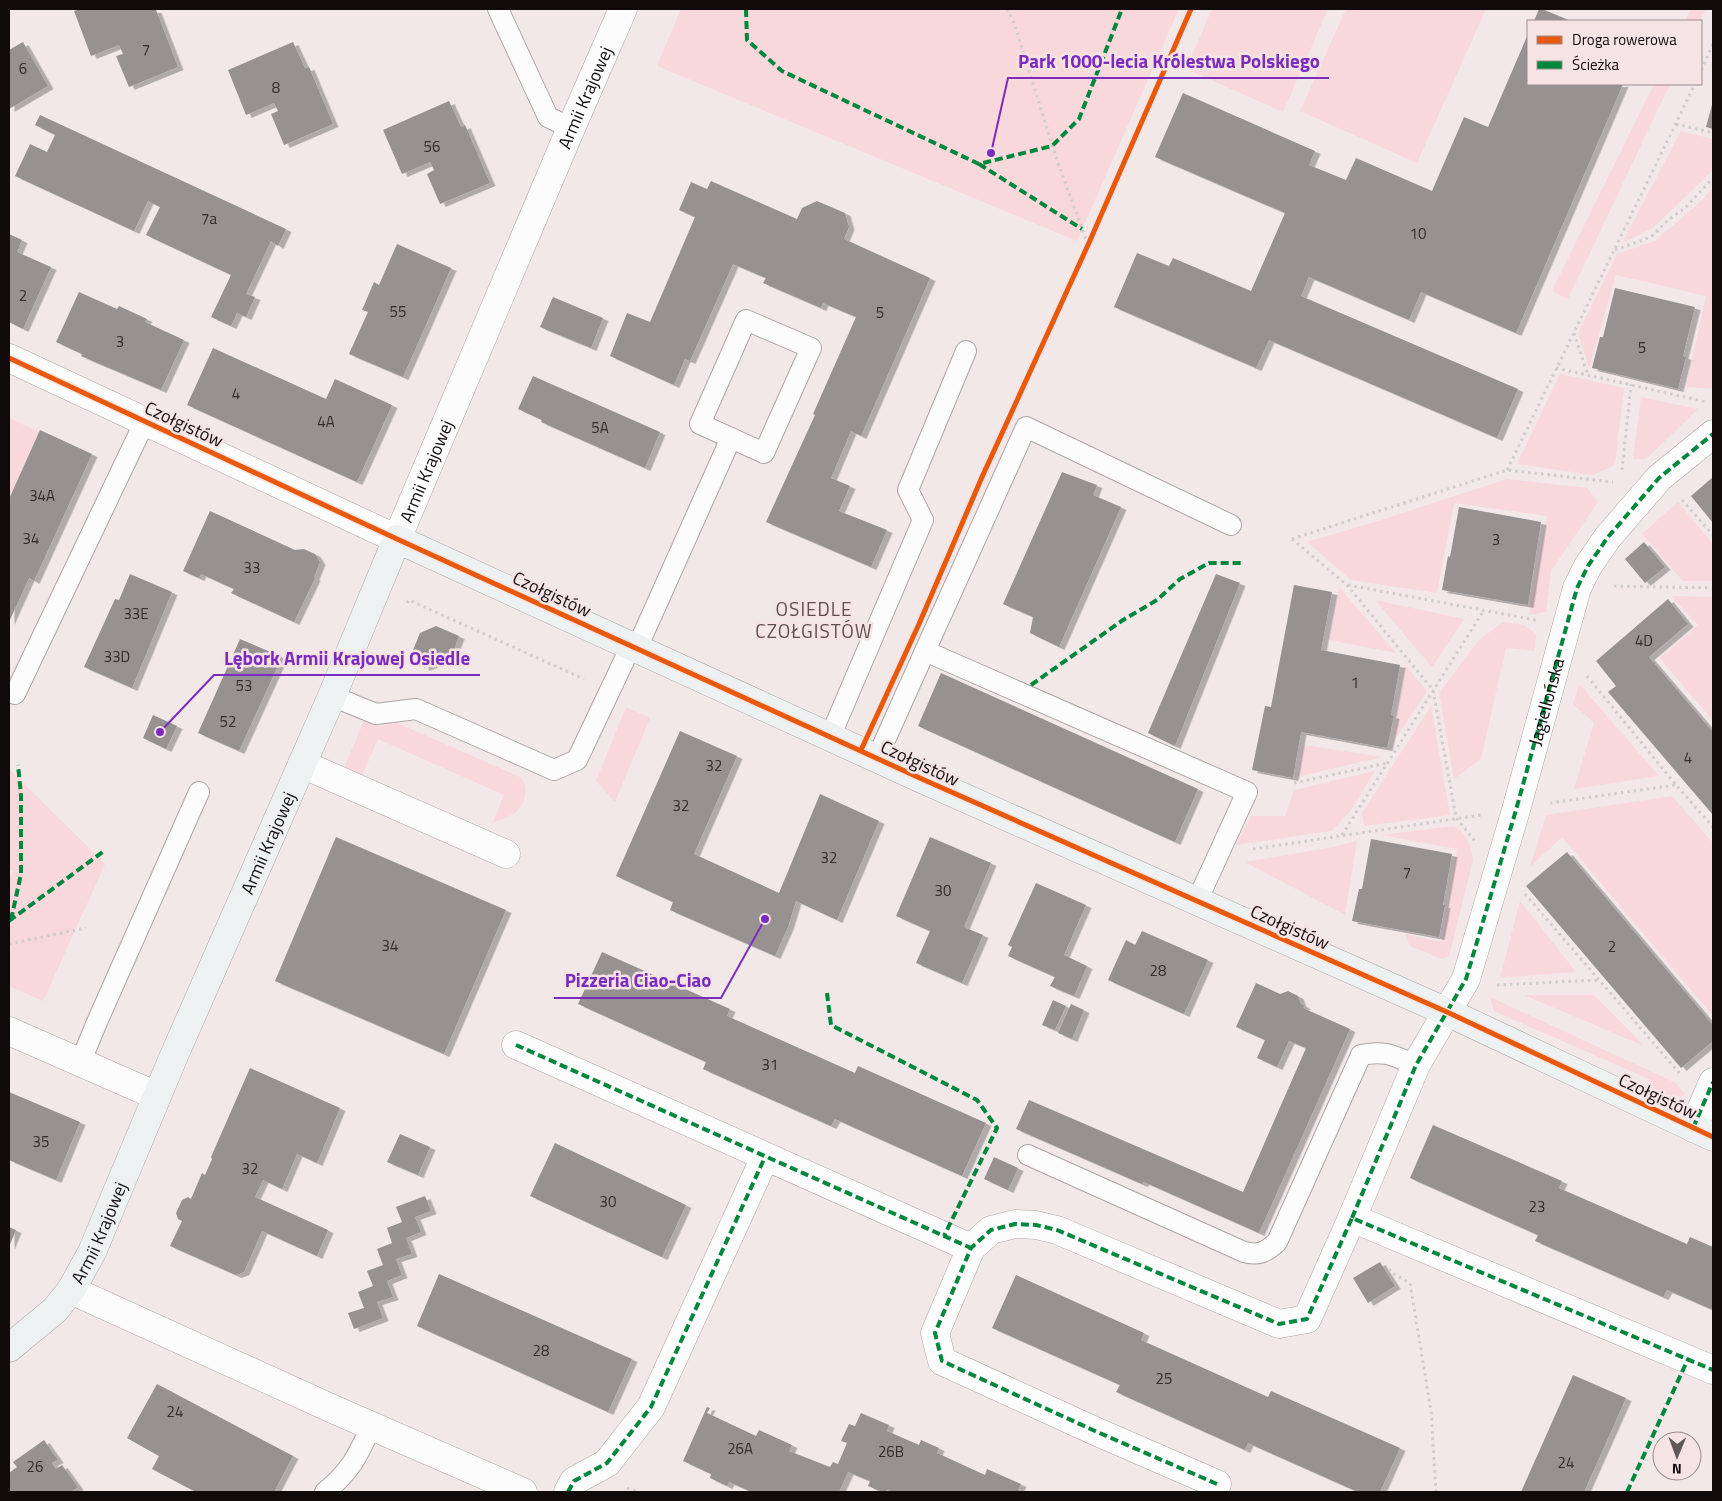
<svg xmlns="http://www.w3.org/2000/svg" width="1722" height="1501" font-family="'Titillium Web',sans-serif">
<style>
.green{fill:#f8d8db}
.building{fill:#979191;filter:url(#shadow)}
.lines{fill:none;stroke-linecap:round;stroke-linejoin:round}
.lane-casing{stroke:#ada5a5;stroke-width:22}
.street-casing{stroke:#ada5a5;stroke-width:29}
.secondary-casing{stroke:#ada5a5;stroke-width:29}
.path{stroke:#cfcccc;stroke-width:3;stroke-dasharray:2.5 4;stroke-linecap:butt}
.lane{stroke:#fdfcfc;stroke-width:20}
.street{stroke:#fdfcfc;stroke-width:28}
.secondary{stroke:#edf1f2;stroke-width:28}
.quiet{stroke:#00873e;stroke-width:4;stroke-dasharray:8 4;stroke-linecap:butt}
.cycleway-casing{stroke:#f6e4e5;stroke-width:8}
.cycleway{stroke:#e8590c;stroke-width:5}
.labels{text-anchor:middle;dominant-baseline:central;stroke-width:5;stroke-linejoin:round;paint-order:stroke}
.number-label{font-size:15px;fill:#322c2c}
.street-label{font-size:18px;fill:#100a0b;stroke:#f6e4e5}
.neighbourhood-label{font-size:19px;letter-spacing:1px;fill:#5e4f50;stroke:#f6e4e5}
.leader{fill:none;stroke:#7b2cbf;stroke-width:2}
.callout-dot{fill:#7b2cbf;stroke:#f6e4e5;stroke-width:2}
.callout-label{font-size:19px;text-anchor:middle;font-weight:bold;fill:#7b2cbf;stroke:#f6e4e5;stroke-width:5;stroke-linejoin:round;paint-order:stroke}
</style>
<defs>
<filter id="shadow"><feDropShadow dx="5.5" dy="3" stdDeviation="0" flood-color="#0004"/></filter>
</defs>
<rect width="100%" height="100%" fill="#f2e8e8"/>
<g class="green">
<polygon points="681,9 1179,9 1077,241 657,66"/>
<polygon points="1212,9 1328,9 1283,112 1186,69"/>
<polygon points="1346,9 1486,9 1417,163 1300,111"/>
<polygon points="1691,9 1706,9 1700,21 1685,21"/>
<polygon points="1654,84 1670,84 1568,299 1552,291"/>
<polygon points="1681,131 1713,139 1713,170 1653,228 1622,243"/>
<polygon points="1713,188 1713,389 1686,387 1706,296 1616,275 1589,368 1578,333 1617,254 1655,241 1699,203"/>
<polygon points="1560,374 1624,388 1615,465 1593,475 1517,464"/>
<polygon points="1641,397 1698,409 1646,459 1633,459"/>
<polygon points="9,418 39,432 9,499"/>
<polygon points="1507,479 1587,488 1598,502 1551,571 1546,612 1529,615 1547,516 1454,503 1437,593 1351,580 1307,542 1375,522"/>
<polygon points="1678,502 1713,544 1713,581 1683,581 1642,534"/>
<polygon points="1339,587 1396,653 1329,640"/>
<polygon points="1671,596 1713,597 1713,721 1660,658 1698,625"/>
<polygon points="1375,600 1464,619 1432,667"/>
<polygon points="1503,622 1524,625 1536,634 1535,651 1506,648 1481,759 1454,779 1439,693 1479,640"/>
<polygon points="1405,665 1427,691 1394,741"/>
<polygon points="1579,684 1659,776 1574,789 1594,723 1573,704"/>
<polygon points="1431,706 1450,815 1364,826 1362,813"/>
<polygon points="626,707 650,718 615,802 596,781"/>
<path d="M365,719L380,726L395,722L520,777C529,786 526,801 517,811C513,816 502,819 495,822H493L504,795L378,739L362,776L357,779L344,767Z"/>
<polygon points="1304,745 1382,757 1297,777"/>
<polygon points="9,769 105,864 43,1001 9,986 9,879 13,871 9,869"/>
<polygon points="1375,771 1351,810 1332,831 1235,845 1251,816 1285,816 1294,790"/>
<polygon points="1672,796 1713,843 1713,1016 1562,837 1530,867 1546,815"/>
<path d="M1453,826C1467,833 1471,845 1473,860L1449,956L1442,959L1410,946L1405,934L1442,942L1457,849L1381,835Z"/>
<polygon points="1357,841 1345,915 1245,862 1334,847"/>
<polygon points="1520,901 1576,972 1500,978"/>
<polygon points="1524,995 1594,995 1644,1046"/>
<path d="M1490,997L1676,1083L1686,1095C1672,1099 1664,1094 1651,1087L1649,1079L1494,1011Z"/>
</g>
<g class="building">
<polygon points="80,9 156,10 178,67 129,87 116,56 123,54 119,45 91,56 74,11"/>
<polygon points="1539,9 1542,9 1571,21 1534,21"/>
<polygon points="1528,34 1528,84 1623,84 1516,333 1421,292 1409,320 1309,277 1301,296 1518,389 1497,438 1269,340 1256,368 1114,307 1137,253 1169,266 1173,258 1251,291 1285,213 1155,157 1183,93 1315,151 1309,165 1346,180 1356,158 1432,191 1464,117 1488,127"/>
<polygon points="23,42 48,86 9,109 9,50"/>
<polygon points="293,42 305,68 309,67 333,124 284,145 271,114 278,111 274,103 246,115 228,70"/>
<polygon points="449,101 461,127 465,125 490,183 440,204 427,174 434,170 430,162 402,174 383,130"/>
<polygon points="1713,101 1713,129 1706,127"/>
<polygon points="40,115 286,229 278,246 271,241 246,294 255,297 246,317 237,313 231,326 211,317 231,275 146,235 160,207 148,201 134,231 15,176 30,144 47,152 55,135 35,125"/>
<polygon points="711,181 797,219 802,208 817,201 845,213 849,227 844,239 930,278 861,436 851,431 831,478 850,486 839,511 887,530 871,567 766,522 815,415 813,414 856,317 823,303 821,308 763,283 766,278 733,264 690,361 685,359 674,385 610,356 627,313 650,322 695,217 679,210 691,182 707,189"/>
<polygon points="9,234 22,240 17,252 51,267 23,329 9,322"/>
<polygon points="397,244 451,268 403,377 349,354 368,312 362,310 374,282 379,285"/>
<polygon points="1615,288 1695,307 1683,356 1686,357 1678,389 1592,368 1600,337 1603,337"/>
<polygon points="79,292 117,309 119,306 147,319 145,322 184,340 161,390 81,356 82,354 56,342"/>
<polygon points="553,297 603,318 591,348 540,327"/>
<polygon points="213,348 326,399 335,379 392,405 357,482 187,405"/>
<polygon points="533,376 660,432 645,468 541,422 542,420 518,409"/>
<polygon points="40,430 92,454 34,581 29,578 9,622 9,499"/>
<polygon points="1062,472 1097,485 1093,495 1121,507 1059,647 1030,633 1033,617 1003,604"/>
<polygon points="1713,477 1713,523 1691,496"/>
<polygon points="1459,507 1541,522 1528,605 1442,590 1448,556 1450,557"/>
<polygon points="210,511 295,550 304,549 315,554 320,562 314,577 315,578 294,622 231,593 234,589 201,574 199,578 183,571"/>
<polygon points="1644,542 1665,567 1645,583 1625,559"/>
<polygon points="130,574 172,592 132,688 84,667 115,599 119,600"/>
<polygon points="1216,574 1240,583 1175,746 1148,733"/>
<polygon points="1294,585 1332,592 1321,650 1400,665 1391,715 1394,716 1387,748 1301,732 1293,778 1252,770 1265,706 1271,707"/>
<polygon points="1668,599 1688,624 1649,657 1713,732 1713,815 1608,692 1616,686 1596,661"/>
<polygon points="436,626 459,636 455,647 457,654 424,668 421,660 411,655 420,633"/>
<polygon points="240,639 282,657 239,751 198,733"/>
<polygon points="941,673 1198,789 1175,842 918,726"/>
<polygon points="153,715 177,726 166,749 143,738"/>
<polygon points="680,731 737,756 694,854 779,893 820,794 879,821 837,920 796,901 788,927 775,956 670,910 673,902 616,876"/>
<polygon points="336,837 506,910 444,1054 275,981"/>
<polygon points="930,837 991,863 964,927 983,935 962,983 916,963 930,931 896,916"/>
<polygon points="1371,839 1452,854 1443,905 1445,905 1439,937 1352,921 1359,889 1362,889"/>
<polygon points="1567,852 1713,1025 1713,1041 1681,1068 1526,886"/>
<polygon points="1036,883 1086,905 1064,955 1087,966 1074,996 1050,986 1055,977 1008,956 1012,947 1008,945"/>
<polygon points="1142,931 1208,960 1184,1014 1108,980 1126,940 1135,945"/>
<polygon points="602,952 730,1009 727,1016 855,1073 858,1066 986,1123 962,1176 835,1119 831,1126 703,1069 706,1062 578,1004"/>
<polygon points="1256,983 1280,994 1288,991 1298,996 1301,1004 1305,1006 1303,1008 1350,1029 1259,1233 1144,1182 1142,1184 1016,1129 1029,1100 1243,1192 1306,1048 1289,1041 1277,1067 1257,1058 1265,1040 1236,1027"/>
<polygon points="1053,1000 1066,1006 1055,1030 1042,1025"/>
<polygon points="1071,1004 1084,1010 1072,1039 1058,1033"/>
<polygon points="250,1068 340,1108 317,1163 297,1154 282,1189 263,1180 255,1197 328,1230 317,1256 262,1231 244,1272 236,1275 170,1246 182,1221 178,1219 176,1213 182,1200 188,1197 191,1199 202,1173 205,1175 212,1159 211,1157"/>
<polygon points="9,1092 80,1122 56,1180 9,1160"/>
<polygon points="1433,1125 1562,1181 1559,1188 1687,1244 1690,1237 1713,1247 1713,1310 1667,1290 1663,1297 1535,1241 1538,1235 1410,1178"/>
<polygon points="400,1134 430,1147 418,1175 387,1162"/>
<polygon points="555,1143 686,1205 662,1257 530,1196"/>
<polygon points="994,1157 1018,1168 1008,1190 984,1179"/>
<polygon points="425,1196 431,1211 415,1217 421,1232 406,1238 412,1254 396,1259 402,1275 387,1281 393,1297 377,1302 383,1318 354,1329 348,1313 364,1308 358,1292 373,1286 367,1271 383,1265 377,1249 392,1243 387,1228 402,1222 396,1207"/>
<polygon points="9,1227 16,1230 9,1247"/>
<polygon points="1380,1262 1395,1286 1368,1303 1353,1278"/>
<polygon points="439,1274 632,1359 608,1412 417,1326"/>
<polygon points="1016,1275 1144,1333 1141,1340 1268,1397 1271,1391 1400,1448 1380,1492 1358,1492 1248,1443 1245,1450 1116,1392 1120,1385 992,1328"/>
<polygon points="1573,1375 1626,1398 1584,1492 1521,1492"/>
<polygon points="157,1384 293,1456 274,1492 196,1492 152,1469 159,1456 127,1438"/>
<polygon points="707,1407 710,1408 707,1413 756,1436 759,1430 792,1445 789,1451 830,1467 833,1462 838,1464 847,1443 841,1441 849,1424 855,1426 861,1413 889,1425 887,1431 919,1445 921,1440 939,1448 937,1453 985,1475 987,1469 1021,1484 1018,1490 1023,1492 893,1492 887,1490 885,1492 882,1492 868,1486 870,1481 848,1472 839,1492 752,1492 729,1482 727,1486 710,1478 711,1474 683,1461"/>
<polygon points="44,1440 58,1460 52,1463 56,1469 62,1465 78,1487 71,1492 9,1492 9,1473 17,1467 13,1462"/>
</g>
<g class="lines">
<g class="lane-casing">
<g id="lane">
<polyline points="498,9 548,117 571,128"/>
<polygon points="746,320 811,348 764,453 700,424"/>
<polyline points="637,648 731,438"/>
<polyline points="925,651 1026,427 1231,525"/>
<polyline points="15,694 145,421"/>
<polyline points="332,696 376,714 416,709 554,770 577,760 631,646"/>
<polyline points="830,737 923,520 908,490 966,351"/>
<polyline points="877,758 925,651 1247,792 1197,901"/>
<polyline points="80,1063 97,1022 199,792"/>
<path d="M1028,1155L1244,1252C1259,1256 1266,1252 1277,1242L1361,1055C1386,1050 1394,1056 1416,1065"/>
<path d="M325,1492C351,1471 358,1455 372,1425"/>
</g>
</g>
<g class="street-casing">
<g id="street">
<path id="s1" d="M9,358L397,539L571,128L623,9"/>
<polyline points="302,764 506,854"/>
<polyline points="9,1031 157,1096"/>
<polyline points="516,1045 971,1248"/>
<polyline points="1693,1128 1713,1082"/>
<path id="s2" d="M1352,1218L1416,1065L1466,979L1516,810L1577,588L1588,566L1608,537L1659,478L1713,434"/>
<polyline points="71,1290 335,1410 523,1492"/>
<polyline points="1217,1484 1095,1431 942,1361 935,1333 971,1248 991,1230 1015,1224 1036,1225 1057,1230 1279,1324 1307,1319 1352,1218 1713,1370"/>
<polyline points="568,1492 574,1481 607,1463 651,1407 765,1157"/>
</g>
</g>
<g class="secondary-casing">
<g id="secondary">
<path id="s3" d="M9,1348L55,1310L71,1290L92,1252L173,1058L332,696L397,539L922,779L1447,1012L1713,1137"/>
</g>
</g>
<g class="path">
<polyline points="1007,9 1014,23 1057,160 1088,245"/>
<polyline points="1701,70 1713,44"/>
<polyline points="1676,124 1713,133"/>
<polyline points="1615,250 1651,237 1668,220 1685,208 1713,178"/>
<polyline points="1574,333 1588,375"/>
<polyline points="1556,368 1707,402"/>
<polyline points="1507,470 1695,84"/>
<polyline points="1622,470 1631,384"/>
<polyline points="1682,500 1713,535"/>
<polyline points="1292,539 1347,585 1433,690 1456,818 1475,841"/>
<polyline points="1292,539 1507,470 1613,482"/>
<polyline points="1348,585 1536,620"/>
<polyline points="1614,586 1713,588"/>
<polyline points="407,603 409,600 584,679"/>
<polyline points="1587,676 1676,785 1713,827"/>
<polyline points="1294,783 1387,763"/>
<polyline points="1550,803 1675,785"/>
<polyline points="1342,835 1484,610"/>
<polyline points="1253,849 1481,815"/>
<polyline points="1525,894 1681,1075"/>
<polyline points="9,944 86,928"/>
<polyline points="1497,985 1598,980"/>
<polyline points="1389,1269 1392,1273 1410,1283 1431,1411 1436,1492"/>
<polyline points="627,1488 638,1492"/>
</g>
<use href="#lane" class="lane"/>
<use href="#street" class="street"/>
<use href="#secondary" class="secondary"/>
<g class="quiet">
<polyline points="746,9 747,40 782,71 979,164 1052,146 1079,119 1122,9"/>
<polyline points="979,164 1082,229"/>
<polyline points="1031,685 1123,620 1157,600 1180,579 1209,563 1243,563"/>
<polyline points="11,920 21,874 21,795 18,765"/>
<polyline points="9,921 104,851"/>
<polyline points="827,993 831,1025 977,1100 997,1128 944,1236"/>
<polyline points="516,1045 971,1248"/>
<polyline points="1693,1128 1713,1082"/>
<polyline points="1352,1218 1416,1065 1466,979 1516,810 1577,588 1588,566 1608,537 1659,478 1713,434"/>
<polyline points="1217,1484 1095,1431 942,1361 935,1333 971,1248 991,1230 1015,1224 1036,1225 1057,1230 1279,1324 1307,1319 1352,1218 1713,1370"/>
<polyline points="568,1492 574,1481 607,1463 651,1407 765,1157"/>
<polyline points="1627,1492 1688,1359"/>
</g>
<g class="cycleway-casing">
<g id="cycleway">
<polyline points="9,358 397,539 922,779 1447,1012 1713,1137"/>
<polyline points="861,750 919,624 982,477 1088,245 1191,9"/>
</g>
</g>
<use href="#cycleway" class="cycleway"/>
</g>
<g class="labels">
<g class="number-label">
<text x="146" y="49">7</text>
<text x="23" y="68">6</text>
<text x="276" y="87">8</text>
<text x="432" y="146">56</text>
<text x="209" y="218">7a</text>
<text x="1418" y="233">10</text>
<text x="23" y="295">2</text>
<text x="398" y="311">55</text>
<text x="880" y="312">5</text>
<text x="120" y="341">3</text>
<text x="1642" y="347">5</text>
<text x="236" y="393">4</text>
<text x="326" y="421">4A</text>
<text x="600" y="427">5A</text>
<text x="42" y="495">34A</text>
<text x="31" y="538">34</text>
<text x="1496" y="539">3</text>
<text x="252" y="567">33</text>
<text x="136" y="613">33E</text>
<text x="1644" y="640">4D</text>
<text x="117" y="656">33D</text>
<text x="1355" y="682">1</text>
<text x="244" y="685">53</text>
<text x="228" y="721">52</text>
<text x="1688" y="757">4</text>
<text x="714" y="765">32</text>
<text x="681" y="805">32</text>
<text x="829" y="857">32</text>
<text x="1407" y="872">7</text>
<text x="943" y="890">30</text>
<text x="390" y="945">34</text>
<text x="1612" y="946">2</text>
<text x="1158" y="970">28</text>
<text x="770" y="1064">31</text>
<text x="41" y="1141">35</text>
<text x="250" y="1168">32</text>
<text x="608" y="1201">30</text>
<text x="1537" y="1206">23</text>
<text x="541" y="1350">28</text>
<text x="1164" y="1378">25</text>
<text x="175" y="1411">24</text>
<text x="740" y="1448">26A</text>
<text x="891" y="1451">26B</text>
<text x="1566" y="1462">24</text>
<text x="35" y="1466">26</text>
</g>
<g class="street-label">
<text stroke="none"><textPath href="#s1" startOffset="908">Armii Krajowej</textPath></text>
<text transform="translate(184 424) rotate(25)">Czołgistów</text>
<text stroke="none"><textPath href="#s1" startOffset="502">Armii Krajowej</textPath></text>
<text transform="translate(552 594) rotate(25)">Czołgistów</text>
<text stroke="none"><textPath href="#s2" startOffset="554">Jagiellońska</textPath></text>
<text transform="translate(920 763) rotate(25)">Czołgistów</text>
<text stroke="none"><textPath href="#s3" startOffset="574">Armii Krajowej</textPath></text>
<text transform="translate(1290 927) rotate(24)">Czołgistów</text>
<text transform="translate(1658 1096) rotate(25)">Czołgistów</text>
<text stroke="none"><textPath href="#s3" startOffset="149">Armii Krajowej</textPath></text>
</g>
<g class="neighbourhood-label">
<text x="814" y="608">OSIEDLE<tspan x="814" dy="22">CZOŁGISTÓW</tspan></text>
</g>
</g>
<path class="leader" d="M991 153L1008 78H1329M160 732L214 675H480M765 919L721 998H554"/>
<g class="callout-dot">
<circle cx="991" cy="153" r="5"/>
<circle cx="160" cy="732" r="5"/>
<circle cx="765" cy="919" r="5"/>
</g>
<g class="callout-label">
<text x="1169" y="68">Park 1000-lecia Królestwa Polskiego</text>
<text x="347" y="665">Lębork Armii Krajowej Osiedle</text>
<text x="638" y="987">Pizzeria Ciao-Ciao</text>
</g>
<rect width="1722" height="1501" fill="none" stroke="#100a0b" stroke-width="20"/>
<rect x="1527" y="20" width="175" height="65" fill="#f6e4e5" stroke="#9a8d8e"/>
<rect x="1537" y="36" width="25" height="8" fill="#e8590c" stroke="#9a8d8e"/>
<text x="1572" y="45" font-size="15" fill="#100a0b">Droga rowerowa</text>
<rect x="1537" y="61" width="25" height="8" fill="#00873e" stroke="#9a8d8e"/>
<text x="1572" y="70" font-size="15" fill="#100a0b">Ścieżka</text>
<g transform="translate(1677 1456) rotate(181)"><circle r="24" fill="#f6e4e5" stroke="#9a8d8e"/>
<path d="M0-4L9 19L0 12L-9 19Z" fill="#5f5858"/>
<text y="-8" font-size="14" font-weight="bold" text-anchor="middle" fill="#100a0b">N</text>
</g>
</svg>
